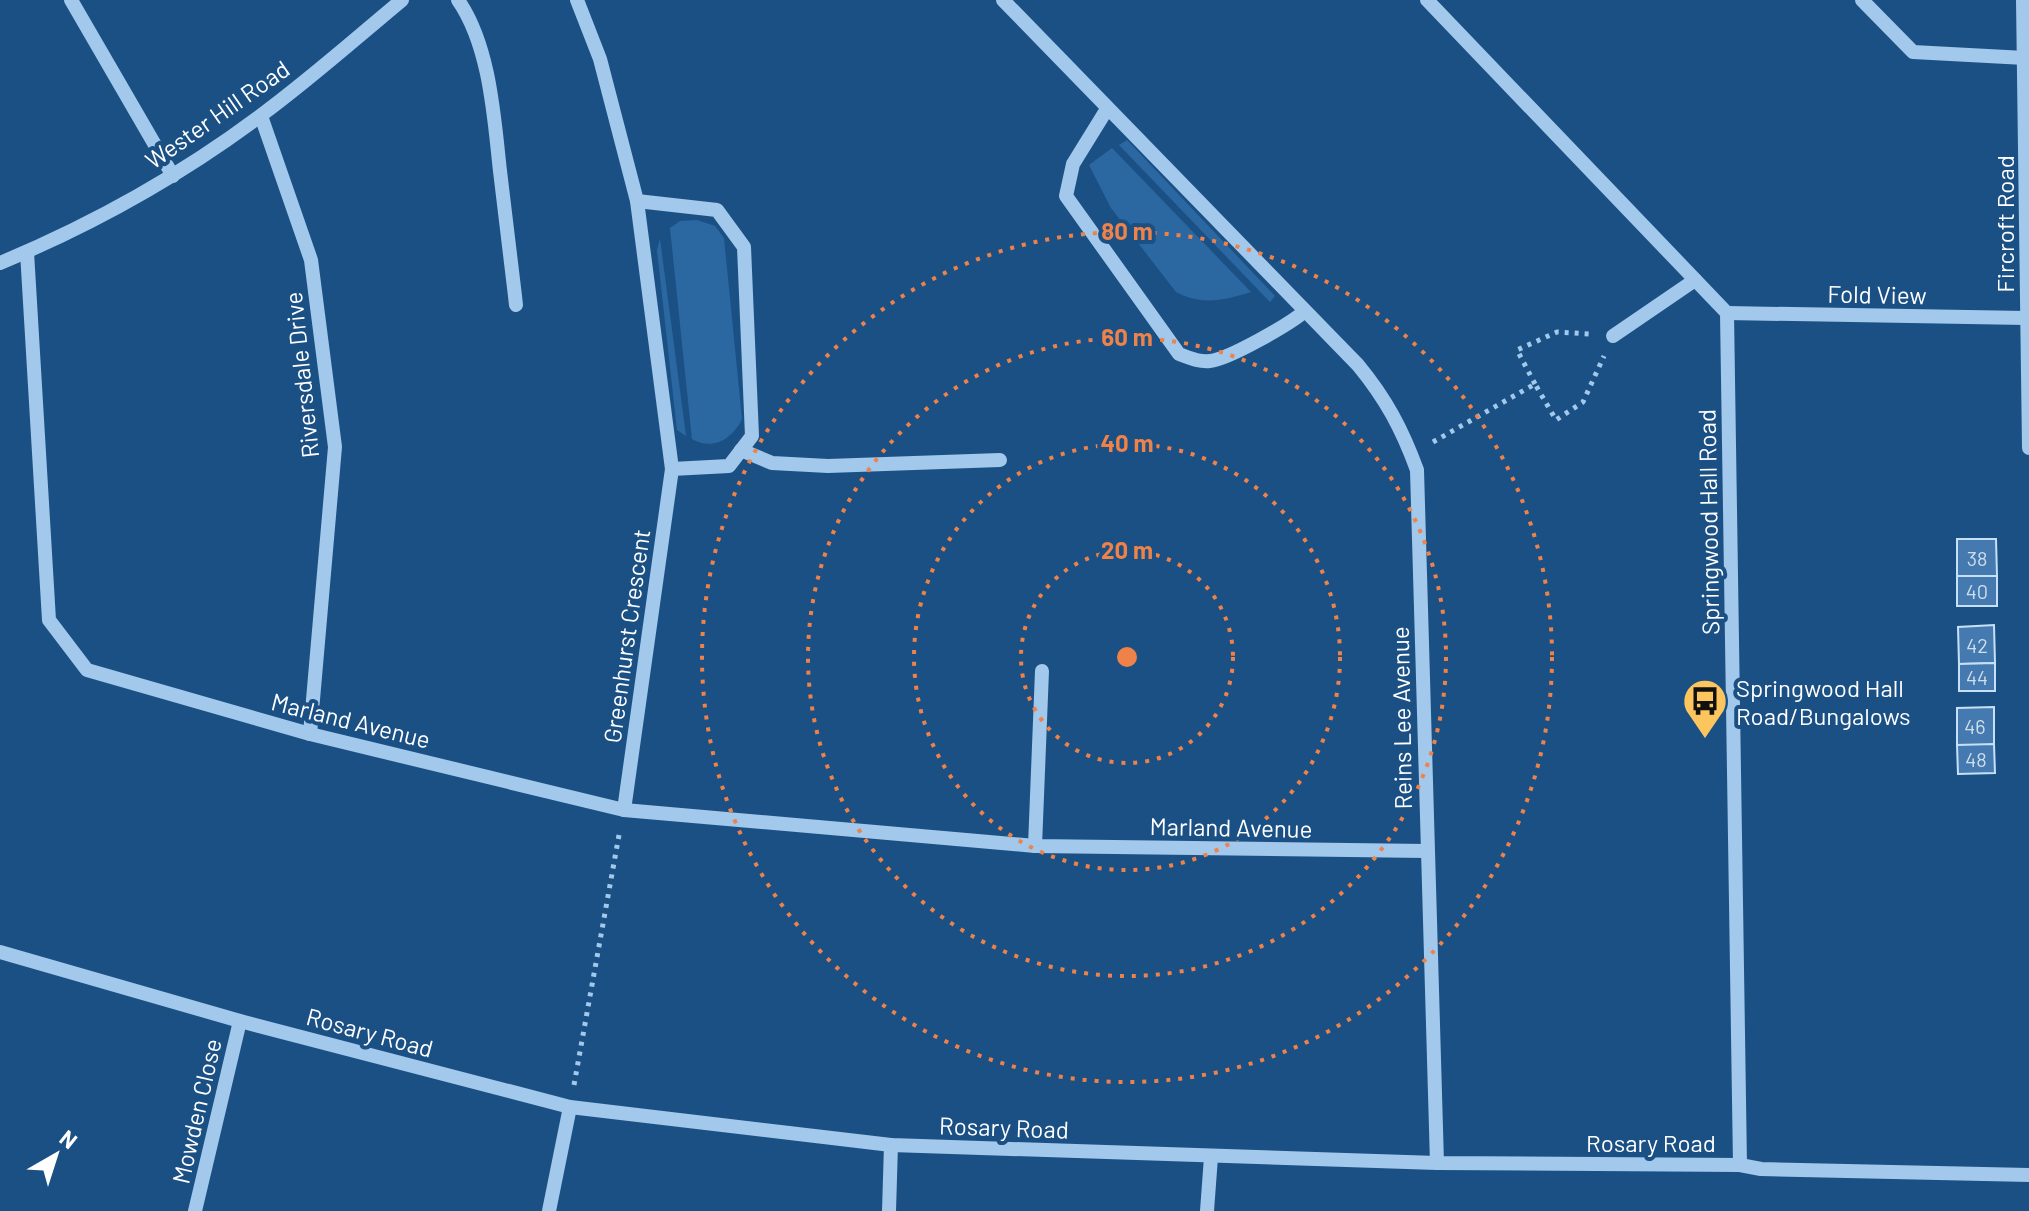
<svg xmlns="http://www.w3.org/2000/svg" width="2029" height="1211" font-family="Barlow,sans-serif">
<style>
.green{fill:#2b68a2}
.building{fill:#447aaf;stroke:#c7e0f8;stroke-width:2}
.lines{fill:none;stroke-linecap:round;stroke-linejoin:round}
.path{stroke:#a2c8eb;stroke-width:5;stroke-dasharray:4 6;stroke-linecap:butt}
.minor{stroke:#a2c8eb;stroke-width:14}
.ring{fill:none;stroke:#ee8249;stroke-width:4;stroke-dasharray:4 8}
.labels{text-anchor:middle;dominant-baseline:central;stroke-width:8;stroke-linejoin:round;paint-order:stroke}
.number-label{font-size:20px;fill:#d0deeb}
.street-label{font-size:24px;fill:#fff;stroke:#1b5085}
.poi-label{font-size:24px;fill:#fff;stroke:#1b5085;text-anchor:start}
.centre{fill:#ee8249;stroke:#1b5085;stroke-width:4}
.ring-label{font-size:24px;text-anchor:middle;font-weight:bold;fill:#ee8249;stroke:#1b5085;stroke-width:8;stroke-linejoin:round;paint-order:stroke}
</style>
<rect width="100%" height="100%" fill="#1b5085"/>
<g class="green">
<polygon points="1127,140 1275,296 1270,302 1119,145"/>
<path d="M1112,148L1251,292C1224,300 1202,306 1176,292L1111,208L1089,165Z"/>
<path d="M697,220L715,226L724,238L742,419C732,439 713,451 692,439L670,228L680,221Z"/>
<polygon points="660,239 686,436 677,430 657,250"/>
</g>
<g class="building">
<polygon points="1957,539 1996,539 1997,576 1957,576"/>
<rect x="1957" y="576" width="40" height="30"/>
<polygon points="1994,625 1995,663 1959,664 1958,627"/>
<polygon points="1995,663 1995,691 1959,691 1959,664"/>
<polygon points="1994,707 1994,745 1957,745 1957,708"/>
<polygon points="1994,744 1995,773 1958,774 1957,745"/>
</g>
<g class="lines">
<g class="path">
<polyline points="1535,384 1517,350 1557,332 1589,334"/>
<polyline points="1433,442 1535,384 1556,420 1583,402 1604,356"/>
<polyline points="574,1085 619,835"/>
</g>
<g class="minor">
<polyline points="71,0 173,176"/>
<path d="M458,0C490,46 494,117 500,171C505,215 511,260 516,305"/>
<polyline points="577,0 600,59 637,201 672,469 624,810"/>
<path d="M1003,0L1358,365C1386,399 1402,429 1417,470L1437,1163"/>
<polyline points="1427,0 1727,313 1740,1165"/>
<polyline points="1862,0 1913,52 2025,58"/>
<polyline points="2023,0 2029,448"/>
<path d="M1107,109L1073,164L1066,196L1179,354C1190,358 1198,362 1210,361C1229,359 1290,324 1305,311"/>
<polyline points="261,116 311,260 335,447 310,734"/>
<polyline points="637,201 717,210 744,247 752,436 729,466 672,469"/>
<polyline points="27,252 49,620 87,670 310,734 624,810 1035,846 1427,851"/>
<path d="M0,263C91,225 181,175 260,116C309,80 355,39 402,0"/>
<polyline points="1727,313 2026,318"/>
<polyline points="1613,336 1695,280"/>
<polyline points="741,450 772,463 828,466 1000,460"/>
<polyline points="1035,846 1042,671"/>
<polyline points="0,952 240,1021 570,1107 891,1145 1437,1163 1740,1165 1761,1169 2029,1175"/>
<polyline points="195,1211 240,1021"/>
<polyline points="549,1211 570,1107"/>
<polyline points="889,1211 891,1145"/>
<polyline points="1207,1211 1211,1157"/>
</g>
</g>
<g class="ring">
<circle cx="1127" cy="657" r="106"/>
<circle cx="1127" cy="657" r="213"/>
<circle cx="1127" cy="657" r="319"/>
<circle cx="1127" cy="657" r="425"/>
</g>
<defs>
<g id="bus-pin" transform="scale(2.3)"><path d="M0 17L-7.5 6A9.5 9.5 0 1 1 7.5 6Z" fill="#fdc55e" stroke="#1b5085"/><path d="M-5-6H5V4H4V6H2V4H-2V6H-4V4H-5ZM-3.5-4V0h7V-4ZM-3.5 1.2v1.5H-2V1.2ZM2 1.2v1.5H3.5V1.2Z" fill="#111"/></g>
</defs>
<g fill-rule="evenodd">
<use href="#bus-pin" x="1705" y="701"/>
</g>
<g class="labels">
<g class="number-label">
<text x="1977" y="558">38</text>
<text x="1977" y="591">40</text>
<text x="1977" y="645">42</text>
<text x="1977" y="677">44</text>
<text x="1975" y="726">46</text>
<text x="1976" y="759">48</text>
</g>
<g class="street-label">
<text transform="translate(217 114) rotate(-35)">Wester Hill Road</text>
<text transform="translate(2004 224) rotate(-90)">Fircroft Road</text>
<text transform="translate(1877 294) rotate(1)">Fold View</text>
<text transform="translate(301 375) rotate(-96)">Riversdale Drive</text>
<text transform="translate(1708 522) rotate(-91)">Springwood Hall Road</text>
<text transform="translate(626 636) rotate(-82)">Greenhurst Crescent</text>
<text transform="translate(1401 718) rotate(-91)">Reins Lee Avenue</text>
<text transform="translate(351 720) rotate(14)">Marland Avenue</text>
<text transform="translate(1231 827) rotate(1)">Marland Avenue</text>
<text transform="translate(370 1032) rotate(15)">Rosary Road</text>
<text transform="translate(196 1111) rotate(-77)">Mowden Close</text>
<text transform="translate(1004 1127) rotate(2)">Rosary Road</text>
<text x="1651" y="1142">Rosary Road</text>
</g>
<g class="poi-label">
<text x="1736" y="687">Springwood Hall<tspan x="1736" dy="28">Road/Bungalows</tspan></text>
</g>
</g>
<circle cx="1127" cy="657" r="12" class="centre"/>
<g class="ring-label">
<text x="1127" y="240">80 m</text>
<text x="1127" y="346">60 m</text>
<text x="1127" y="452">40 m</text>
<text x="1127" y="559">20 m</text>
</g>
<g transform="translate(56 1155) rotate(39)" stroke="#1b5085" stroke-width="6" paint-order="stroke">
<path d="M0-6L14 30L0 20L-14 30Z" fill="#ffffff"/>
<text y="-12" font-size="22" font-weight="bold" text-anchor="middle" fill="#ffffff">N</text>
</g>
</svg>
